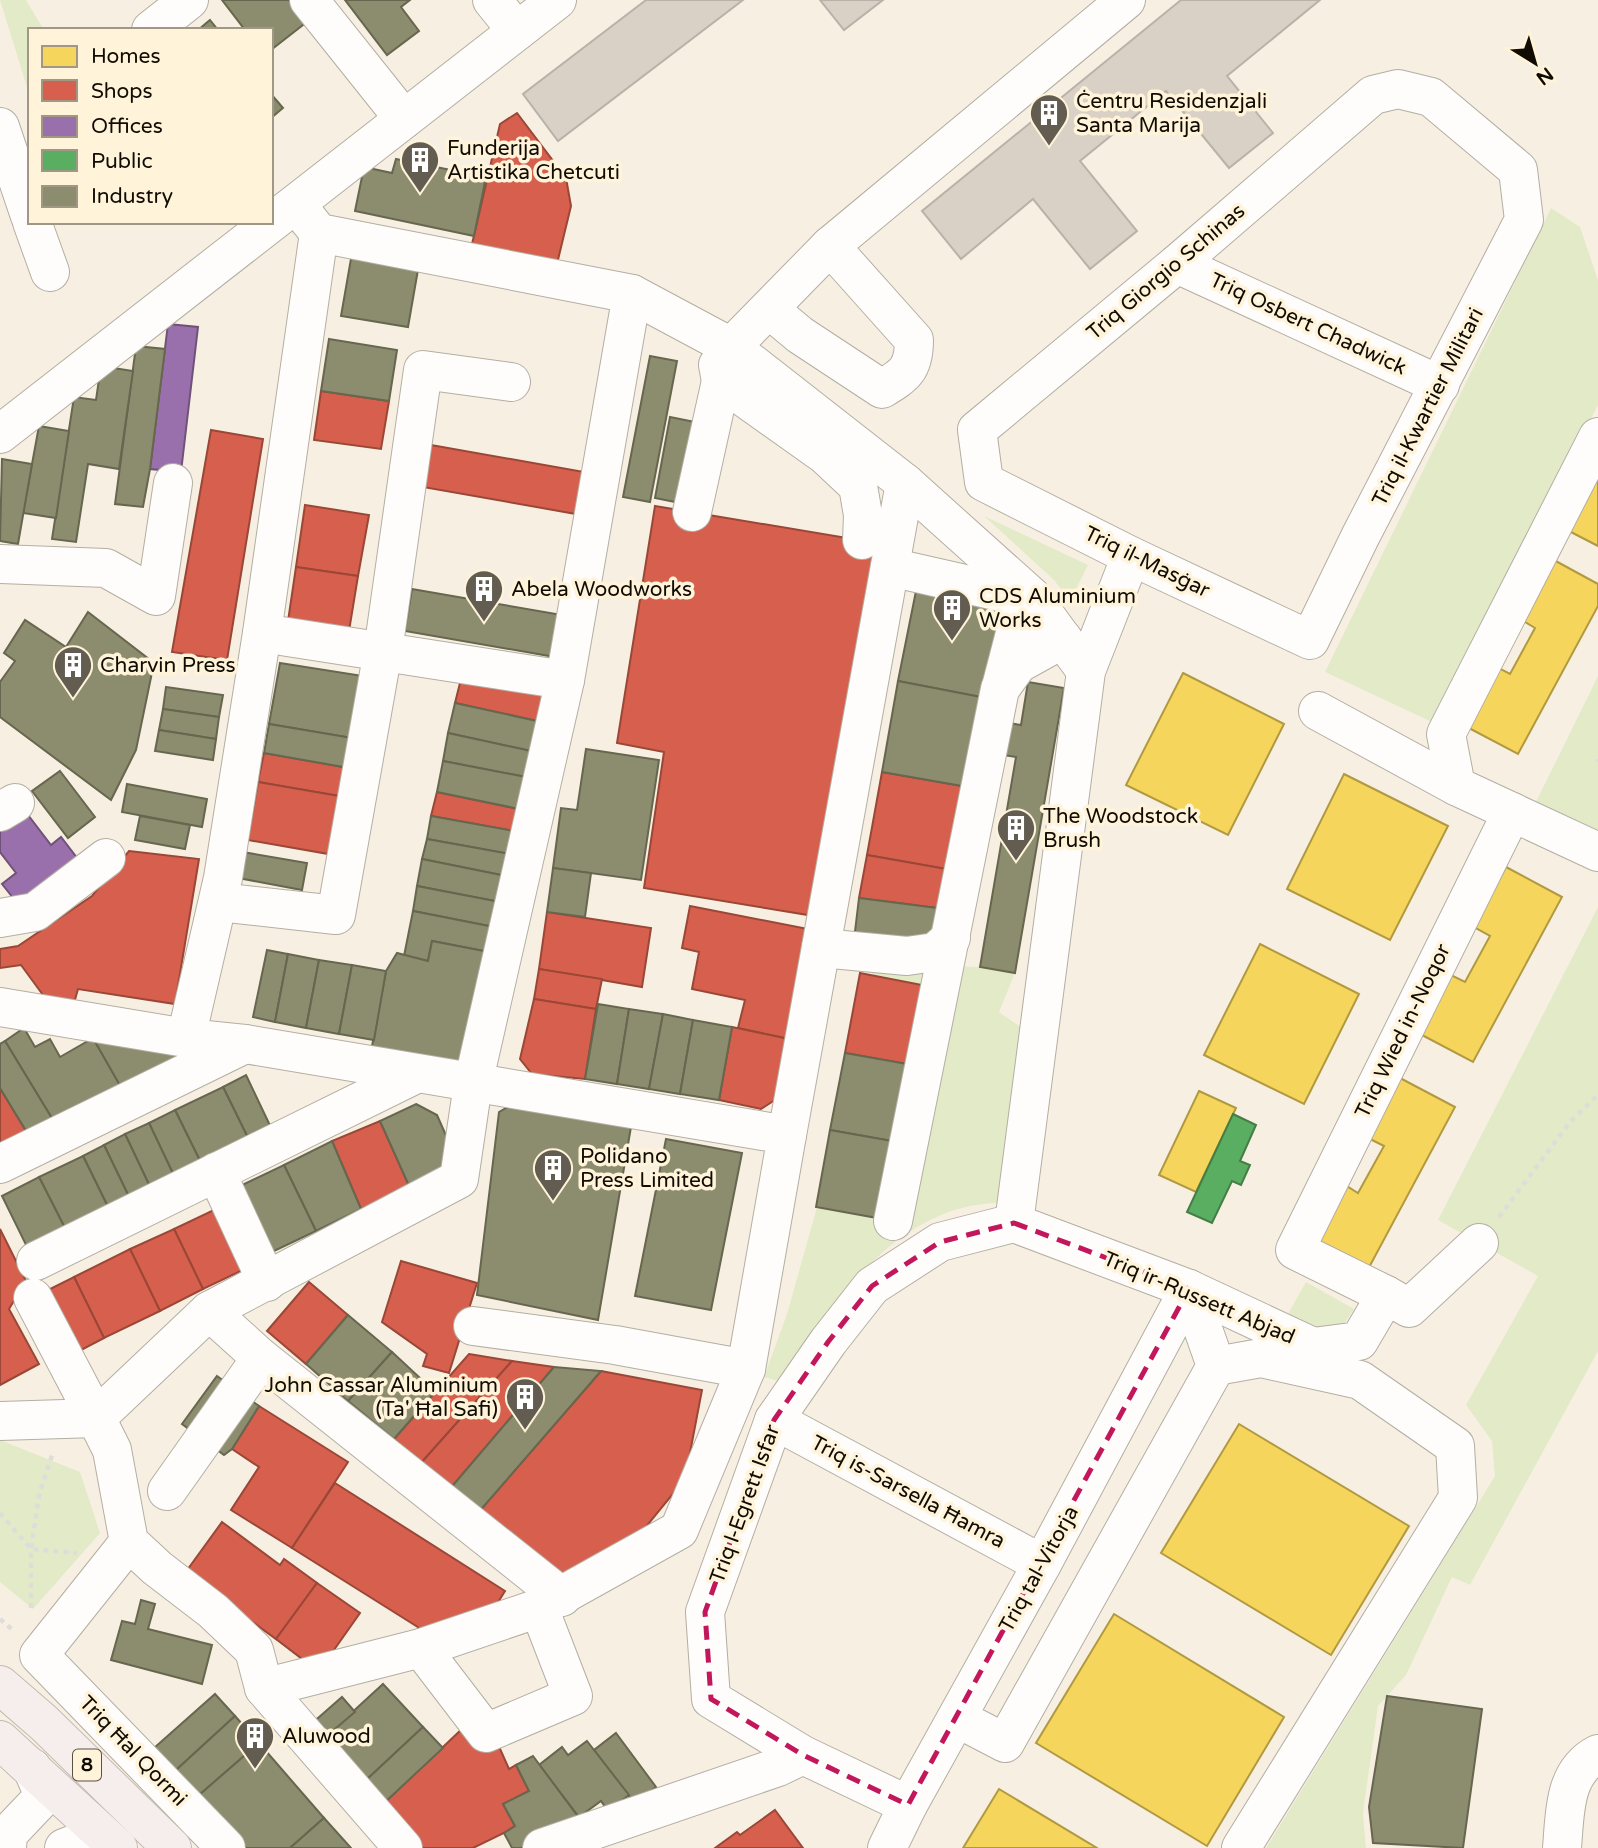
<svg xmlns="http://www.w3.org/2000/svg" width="1598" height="1848" font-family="'Varela Round',sans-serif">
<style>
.green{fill:#e3eac8}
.homes{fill:#f6d55c;stroke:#b19941;stroke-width:2}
.shops{fill:#d6604d;stroke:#9b4737;stroke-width:2}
.offices{fill:#9970ab;stroke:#705279;stroke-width:2}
.public{fill:#5aae61;stroke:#447d45;stroke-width:2}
.industry{fill:#8c8c6e;stroke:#67664e;stroke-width:2}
.building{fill:#d9d1c6;stroke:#b9b2a8;stroke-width:2}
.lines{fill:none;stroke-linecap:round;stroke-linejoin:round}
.minor-casing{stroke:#b4aea3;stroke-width:40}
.highway-casing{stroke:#c5bab3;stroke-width:40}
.path{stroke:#dfddd9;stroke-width:4.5;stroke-dasharray:5 5;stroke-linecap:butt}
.minor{stroke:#fefdfb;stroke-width:38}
.highway{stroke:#f6eeec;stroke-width:38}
.marked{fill:none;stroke:#c2185b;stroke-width:5;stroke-dasharray:14 9;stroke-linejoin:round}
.labels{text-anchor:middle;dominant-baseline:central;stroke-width:7;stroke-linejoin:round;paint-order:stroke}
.shield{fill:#fff3da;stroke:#585144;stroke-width:2}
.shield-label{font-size:19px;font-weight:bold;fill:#110c03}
.poi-label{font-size:21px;fill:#110c03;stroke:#fff3da;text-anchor:start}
.street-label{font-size:21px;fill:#110c03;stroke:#fff3da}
</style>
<rect width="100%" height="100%" fill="#f7f0e2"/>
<g class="green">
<polygon points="0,0 26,0 44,30 30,30 30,97"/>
<polygon points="1551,208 1580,227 1598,280 1598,405 1434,723 1325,672"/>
<polygon points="984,516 1088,565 1070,601 1054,580"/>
<polygon points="1598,676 1598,838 1534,806"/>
<polygon points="1598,907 1598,1351 1470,1585 1452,1577 1406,1675 1378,1706 1363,1813 1366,1848 1266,1848 1495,1476 1492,1441 1466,1405 1538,1276 1438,1220"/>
<path d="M875,963L980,967L1015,973L999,1012L1022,1028L1000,1202C986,1204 971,1205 958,1209C875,1234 827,1316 778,1381L764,1377L787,1314L817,1207L874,1219L888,1130L835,1121Z"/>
<polygon points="1306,1282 1354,1309 1334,1339 1279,1330"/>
<polygon points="0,1440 80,1472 100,1533 33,1609 0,1582"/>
</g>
<g class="homes">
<polygon points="1598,472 1598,546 1567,530"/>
<polygon points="1552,559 1598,584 1598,606 1518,754 1465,726 1497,667 1510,674 1535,628 1520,619"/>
<polygon points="1183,673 1284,724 1228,835 1126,785"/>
<polygon points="1344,774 1448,826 1390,940 1287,889"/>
<polygon points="1506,867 1562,897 1473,1062 1420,1034 1451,975 1465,982 1490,936 1474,927"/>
<polygon points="1260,944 1359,994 1304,1104 1204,1055"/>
<polygon points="1400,1078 1455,1107 1366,1273 1314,1245 1345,1185 1358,1193 1384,1146 1368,1138"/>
<polygon points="1199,1091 1236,1108 1196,1192 1159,1175"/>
<polygon points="1239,1424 1409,1526 1331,1655 1161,1553"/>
<polygon points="1114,1614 1284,1717 1207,1846 1036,1743"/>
<polygon points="999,1789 1097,1848 963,1848"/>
</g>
<g class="shops">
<polygon points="517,113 566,178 571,206 556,268 472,244 500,124"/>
<polygon points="321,391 389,401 381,449 314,440"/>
<polygon points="211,430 263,439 227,660 172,652"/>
<polygon points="431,445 584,472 576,514 423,487"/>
<polygon points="305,505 369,515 358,576 296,567"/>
<polygon points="655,506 877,543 814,916 644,888 664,752 617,743"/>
<polygon points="296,567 358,576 348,637 287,628"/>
<polygon points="462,675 543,693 537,721 455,703"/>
<polygon points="264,753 349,768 345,797 258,782"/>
<polygon points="882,772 968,787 952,870 867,855"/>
<polygon points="258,782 345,797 334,855 248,840"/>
<polygon points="437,792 519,809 514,831 431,816"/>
<polygon points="129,851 199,859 175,1004 78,989 73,1007 43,995 21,965 0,968 0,949 18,946 92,896"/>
<polygon points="867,855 952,870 945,909 859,898"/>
<polygon points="690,906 813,930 789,1039 738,1028 745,1000 692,989 699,952 682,948"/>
<polygon points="547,912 651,928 642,987 539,969"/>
<polygon points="539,969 602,979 596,1009 534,999"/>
<polygon points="860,973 922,985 907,1064 845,1053"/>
<polygon points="534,999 596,1009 585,1079 532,1074 520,1059"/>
<polygon points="732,1027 789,1039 778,1098 761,1109 719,1100"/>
<polygon points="0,1088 31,1139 0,1158"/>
<polygon points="380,1121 410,1188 361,1209 332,1141"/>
<polygon points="218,1208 247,1268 203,1289 174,1229"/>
<polygon points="0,1229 26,1281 9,1309 39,1364 0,1385"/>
<polygon points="174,1229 203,1289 160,1311 130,1249"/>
<polygon points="130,1249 160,1311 104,1338 74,1277"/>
<polygon points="401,1261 477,1283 449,1373 423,1366 427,1354 382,1322"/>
<polygon points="74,1277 104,1338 66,1358 36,1296"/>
<polygon points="309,1282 348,1315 306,1364 267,1331"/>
<polygon points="469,1354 512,1361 421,1463 394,1439"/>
<polygon points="512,1361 554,1367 449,1490 421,1463"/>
<polygon points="601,1371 702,1390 685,1479 618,1561 567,1591 477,1514"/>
<polygon points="259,1406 348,1462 292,1548 231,1510 259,1467 232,1449"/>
<polygon points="335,1483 505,1591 490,1615 432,1636 292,1548"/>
<polygon points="222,1522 280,1565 284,1559 317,1583 276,1639 185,1573"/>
<polygon points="317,1583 360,1613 329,1657 310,1665 276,1639"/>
<polygon points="463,1728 497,1742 509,1769 516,1765 529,1791 503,1804 515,1826 504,1833 473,1848 419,1848 383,1804"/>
<polygon points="775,1810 803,1848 715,1848 737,1832 740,1835"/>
</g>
<g class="offices">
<polygon points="168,324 198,327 181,472 150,469"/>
<polygon points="25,811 51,845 61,837 81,863 22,909 2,884 16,873 0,852 0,831"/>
</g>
<polygon class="public" points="1233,1114 1256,1125 1240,1161 1250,1165 1241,1185 1232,1181 1212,1223 1187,1212"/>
<g class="industry">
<polygon points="222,0 292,0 308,21 271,50 271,30 245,30"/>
<polygon points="345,0 410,0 401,7 419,31 387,55"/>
<polygon points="210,20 218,30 198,30"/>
<polygon points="271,94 283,108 271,118"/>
<polygon points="396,159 486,177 474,236 355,211 364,167 392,173"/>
<polygon points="352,253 419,264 408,327 341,316"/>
<polygon points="329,339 397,350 389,401 321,391"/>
<polygon points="136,346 165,349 150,469 143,507 115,504"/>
<polygon points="650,356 677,361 650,502 623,497"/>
<polygon points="101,366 133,371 119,469 88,464 76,542 52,539 74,397 96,400"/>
<polygon points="670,417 700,423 685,504 655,498"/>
<polygon points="39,426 69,431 56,518 23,513"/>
<polygon points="2,459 32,464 18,544 0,541"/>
<polygon points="917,586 1005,604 986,698 898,681"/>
<polygon points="412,589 562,615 555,657 405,631"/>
<polygon points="88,612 154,663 136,750 111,800 0,717 0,682 15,661 4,653 25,620 66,647"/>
<polygon points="280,663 363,676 352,738 269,724"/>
<polygon points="898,681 986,698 968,787 882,772"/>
<polygon points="1028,682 1064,688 1015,973 980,967 1016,757 997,754 1003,722 1021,725"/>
<polygon points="166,687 223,695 219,717 163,709"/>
<polygon points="455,703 537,721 531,751 448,733"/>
<polygon points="163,709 219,717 216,739 159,730"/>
<polygon points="269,724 352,738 349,768 264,753"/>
<polygon points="159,730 216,739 213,760 155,751"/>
<polygon points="448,733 531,751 526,777 443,761"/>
<polygon points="586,749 659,760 641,880 553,868 561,808 577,810"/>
<polygon points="443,761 526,777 519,809 437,792"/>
<polygon points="60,771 95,817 68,838 32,791"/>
<polygon points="127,784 207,799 202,827 122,812"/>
<polygon points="140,816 190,825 185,849 135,840"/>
<polygon points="431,816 514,831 510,854 427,839"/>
<polygon points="427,839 510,854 506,876 422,859"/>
<polygon points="243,852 307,863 302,890 238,878"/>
<polygon points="422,859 506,876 500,902 417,886"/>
<polygon points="553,868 591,873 585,917 547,912"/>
<polygon points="417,886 500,902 494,927 413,911"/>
<polygon points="859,898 945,909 924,949 854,940"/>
<polygon points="413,911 494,927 489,952 432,941 428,961 404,956"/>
<polygon points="432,941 489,952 462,1075 370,1057 386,971 397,953 428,961"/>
<polygon points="267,950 288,954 275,1022 253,1017"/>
<polygon points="288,954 319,960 306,1028 275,1022"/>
<polygon points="319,960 352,965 339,1034 306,1028"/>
<polygon points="352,965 386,971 374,1040 339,1034"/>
<polygon points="598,1004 629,1009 617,1084 585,1079"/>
<polygon points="629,1009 663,1014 649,1089 617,1084"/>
<polygon points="663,1014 693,1020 680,1094 649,1089"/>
<polygon points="693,1020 732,1027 719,1100 680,1094"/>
<polygon points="24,1028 35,1047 50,1039 60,1057 93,1038 121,1087 56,1125 5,1041"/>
<polygon points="93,1038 194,1058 126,1096"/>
<polygon points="5,1041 56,1125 31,1139 0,1088 0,1044"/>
<polygon points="845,1053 907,1064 892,1141 830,1130"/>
<polygon points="246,1075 275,1136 252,1146 223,1087"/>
<polygon points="223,1087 252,1146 204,1169 175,1110"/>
<polygon points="518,1101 632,1121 598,1320 477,1295 499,1112"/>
<polygon points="416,1104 437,1115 452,1149 443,1173 410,1188 380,1121"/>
<polygon points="175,1110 204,1169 177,1182 149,1123"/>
<polygon points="149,1123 177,1182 153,1193 125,1134"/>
<polygon points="830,1130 892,1141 877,1218 816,1207"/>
<polygon points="125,1134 153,1193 132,1203 104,1145"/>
<polygon points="666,1139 742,1153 711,1310 635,1296"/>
<polygon points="332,1141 361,1209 316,1231 284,1165"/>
<polygon points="104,1145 132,1203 111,1213 83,1156"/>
<polygon points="83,1156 111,1213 68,1234 39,1177"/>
<polygon points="284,1165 316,1231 270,1253 238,1187"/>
<polygon points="39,1177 68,1234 30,1253 2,1196"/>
<polygon points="348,1315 392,1352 348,1401 306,1364"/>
<polygon points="392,1352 421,1379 440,1386 394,1439 348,1401"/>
<polygon points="554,1367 601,1371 477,1514 449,1490"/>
<polygon points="217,1376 259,1406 232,1449 224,1455 182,1424"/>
<polygon points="141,1600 155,1604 148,1629 212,1645 202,1684 111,1660 122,1621 135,1624"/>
<polygon points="383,1684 423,1727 363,1783 323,1739"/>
<polygon points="215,1694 235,1716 175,1771 154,1748"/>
<polygon points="1387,1696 1482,1709 1463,1848 1373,1843 1369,1807"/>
<polygon points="342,1697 355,1712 323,1739 310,1725"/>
<polygon points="235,1716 259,1743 198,1796 175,1771"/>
<polygon points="423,1727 443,1748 383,1804 363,1783"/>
<polygon points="616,1733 656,1787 634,1803 594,1750"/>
<polygon points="587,1741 629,1795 608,1811 601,1801 579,1817 539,1765 562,1747 568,1755"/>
<polygon points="259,1743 324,1818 290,1848 246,1848 198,1796"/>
<polygon points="533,1756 585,1826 530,1848 512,1848 504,1833 515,1826 503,1804 529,1791 516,1765"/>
<polygon points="324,1818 351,1848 290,1848"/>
</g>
<g class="building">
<polygon points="646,0 743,0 558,141 523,94"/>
<polygon points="820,0 883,0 844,30"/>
<polygon points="1181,0 1320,0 1227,76 1273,133 1229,168 1166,91 1080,161 1137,231 1090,269 1033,199 961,259 922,211"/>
</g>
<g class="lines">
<g class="minor-casing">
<g id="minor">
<polyline points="309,0 404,119"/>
<polyline points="492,0 517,31"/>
<polyline points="151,30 189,0"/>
<polygon points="1398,89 1431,97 1518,170 1524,220 1360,537 1310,640 1131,556 984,482 977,430 1177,264 1373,95"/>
<polyline points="0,127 30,216"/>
<polyline points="296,204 319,233 632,294 731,347 905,483 1032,597 1086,671"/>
<polyline points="32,222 50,272"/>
<polyline points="1177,264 1440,385"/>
<path d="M769,309L800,335L882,389C905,375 914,369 914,340L830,246"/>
<polyline points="0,434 557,0"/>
<polyline points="692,512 721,381"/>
<polyline points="862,540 863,515 858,486 825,455 721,381 718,365 731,347 830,246 1126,0"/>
<polyline points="0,564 106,568 156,596 173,483"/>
<polyline points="890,567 1009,594 1020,614 1001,687"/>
<polyline points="262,633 565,680"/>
<polyline points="1318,711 1456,786"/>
<polyline points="0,812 15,803"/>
<polyline points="1512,812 1598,852"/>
<polyline points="219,902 336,915 383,651 423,370 511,382"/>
<polyline points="0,918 35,912 106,858"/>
<polyline points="821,948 907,956 935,952 951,938"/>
<polyline points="0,1007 186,1038 245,1044 787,1135 746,1369 679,1530 539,1608 421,1648 264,1688"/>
<polyline points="186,1038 223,878 262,633 319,233"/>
<polyline points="787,1135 905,483"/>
<polyline points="0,1164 245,1044"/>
<polyline points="216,1172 267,1282"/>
<polyline points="893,1221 1000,689 1018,664 1063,639"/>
<polyline points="1014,1223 1189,1289 1313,1347 1359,1341 1386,1295 1295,1250 1512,812 1456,786 1446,734 1598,437"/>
<polyline points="1014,1223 1086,671 1131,556"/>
<polyline points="36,1261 416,1074"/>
<polyline points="1386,1295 1409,1308 1479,1243"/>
<polyline points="33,1298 96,1418 209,1311 459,1179 473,1084 565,680 632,294"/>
<polyline points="209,1311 261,1358 562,1597"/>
<polyline points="473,1326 615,1345 746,1369"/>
<polyline points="1216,1366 1261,1358 1360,1380 1455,1446 1458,1498 1241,1848"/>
<polyline points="774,1420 1042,1564"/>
<polyline points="0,1421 96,1418 112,1450 129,1542 157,1568 213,1611 254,1650 264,1688 403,1848"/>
<polyline points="167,1491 261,1358"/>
<polyline points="129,1542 39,1655 226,1848"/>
<polyline points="421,1648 486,1733 573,1696 539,1608"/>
<polyline points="957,1718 1005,1743 1216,1366 1189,1289"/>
<polyline points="908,1805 803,1755 711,1699 705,1612 774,1420 828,1342 872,1286 940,1242 1014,1223"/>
<polyline points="7,1848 8,1834 44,1796 32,1768"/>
<polyline points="64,1848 93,1837 111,1848"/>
<polyline points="542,1848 778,1767 803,1755"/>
<polyline points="887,1848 908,1805 1042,1564 1189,1289"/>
<path d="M1562,1848C1565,1814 1563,1772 1598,1754"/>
</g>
</g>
<g class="highway-casing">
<g id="highway">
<polyline points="0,1685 44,1723 172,1848"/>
<polyline points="0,1740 118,1848"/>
</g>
</g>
<g class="path">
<polyline points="1598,759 1598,762"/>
<polyline points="1499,1217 1570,1122 1598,1095"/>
<polyline points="0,1513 31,1549 77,1553"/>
<polyline points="31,1608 31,1549 39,1495 53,1452"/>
<polyline points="0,1619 15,1632"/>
</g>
<use href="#minor" class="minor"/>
<use href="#highway" class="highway"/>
</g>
<path class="marked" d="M1014,1223L1189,1289L908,1805L803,1755L711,1699L705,1612L774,1420L828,1342L872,1286L940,1242Z"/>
<defs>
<g id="building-pin" transform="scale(2.0125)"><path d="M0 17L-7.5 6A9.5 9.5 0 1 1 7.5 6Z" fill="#625c51" stroke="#fff3da"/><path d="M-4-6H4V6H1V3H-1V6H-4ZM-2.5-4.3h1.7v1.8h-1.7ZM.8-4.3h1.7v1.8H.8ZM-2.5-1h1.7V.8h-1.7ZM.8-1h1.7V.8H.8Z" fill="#fff"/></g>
</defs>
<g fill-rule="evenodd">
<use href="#building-pin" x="1049" y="113"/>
<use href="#building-pin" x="420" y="160"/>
<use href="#building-pin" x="484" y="589"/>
<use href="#building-pin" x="952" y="608"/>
<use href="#building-pin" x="73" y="665"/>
<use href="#building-pin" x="1016" y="828"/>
<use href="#building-pin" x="553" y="1168"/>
<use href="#building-pin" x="525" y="1397"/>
<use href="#building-pin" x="255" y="1736"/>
</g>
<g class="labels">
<rect class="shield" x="73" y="1749.5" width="28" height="31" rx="5"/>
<g class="shield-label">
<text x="87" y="1765">8</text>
</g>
<g class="poi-label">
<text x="1076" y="101">Ċentru Residenzjali<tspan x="1076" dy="24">Santa Marija</tspan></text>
<text x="447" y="148">Funderija<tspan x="447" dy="24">Artistika Chetcuti</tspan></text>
<text x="511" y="589">Abela Woodworks</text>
<text x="979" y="596">CDS Aluminium<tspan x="979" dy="24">Works</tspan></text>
<text x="100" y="665">Charvin Press</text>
<text x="1043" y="816">The Woodstock<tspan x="1043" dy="24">Brush</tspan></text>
<text x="580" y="1156">Polidano<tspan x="580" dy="24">Press Limited</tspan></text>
<text x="498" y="1385" text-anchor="end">John Cassar Aluminium<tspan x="498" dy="24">(Ta' Ħal Safi)</tspan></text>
<text x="282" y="1736">Aluwood</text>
</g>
<g class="street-label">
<text transform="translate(1166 272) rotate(-40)">Triq Giorgio Schinas</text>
<text transform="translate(1308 324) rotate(25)">Triq Osbert Chadwick</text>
<text transform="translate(1428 407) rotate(-63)">Triq il-Kwartier Militari</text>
<text transform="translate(1147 562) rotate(26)">Triq il-Masġar</text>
<text transform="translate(1403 1031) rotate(-64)">Triq Wied in-Noqor</text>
<text transform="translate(1199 1298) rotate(23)">Triq ir-Russett Abjad</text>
<text transform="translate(908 1492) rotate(28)">Triq is-Sarsella Ħamra</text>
<text transform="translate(745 1504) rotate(-70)">Triq l-Egrett Isfar</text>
<text transform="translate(1039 1569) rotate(-61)">Triq tal-Vitorja</text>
<text transform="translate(133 1751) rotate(46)">Triq Ħal Qormi</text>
</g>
</g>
<rect x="28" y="28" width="245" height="196" fill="#fff3da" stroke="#a09784" stroke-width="2"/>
<rect x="42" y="46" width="35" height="21" fill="#f6d55c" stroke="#a09784" stroke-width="2"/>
<text x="91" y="63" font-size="21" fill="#110c03">Homes</text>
<rect x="42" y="80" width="35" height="21" fill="#d6604d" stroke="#a09784" stroke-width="2"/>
<text x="91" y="98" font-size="21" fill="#110c03">Shops</text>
<rect x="42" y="116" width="35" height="21" fill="#9970ab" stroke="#a09784" stroke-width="2"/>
<text x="91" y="133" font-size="21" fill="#110c03">Offices</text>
<rect x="42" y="150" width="35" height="21" fill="#5aae61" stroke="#a09784" stroke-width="2"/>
<text x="91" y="168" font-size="21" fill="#110c03">Public</text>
<rect x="42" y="186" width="35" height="21" fill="#8c8c6e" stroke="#a09784" stroke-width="2"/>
<text x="91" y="203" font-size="21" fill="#110c03">Industry</text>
<g transform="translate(1535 63) rotate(143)" stroke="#fff3da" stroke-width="5" paint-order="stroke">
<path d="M0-5L12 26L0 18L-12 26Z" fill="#110c03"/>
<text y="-10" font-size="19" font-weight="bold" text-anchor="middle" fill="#110c03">N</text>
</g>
</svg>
